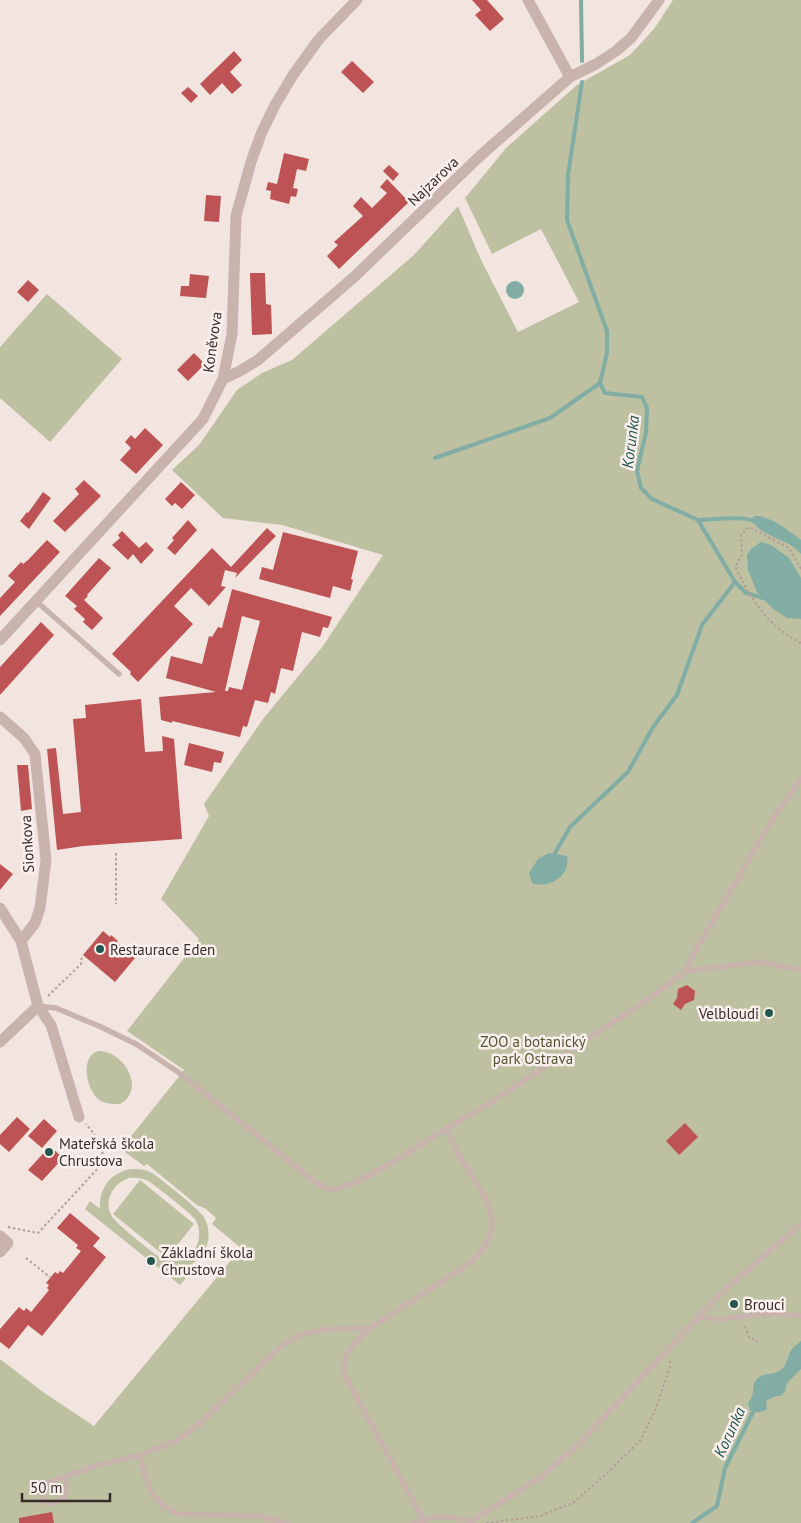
<svg xmlns="http://www.w3.org/2000/svg" width="801" height="1523" font-family="'PT Sans',sans-serif">
<style>
.green{fill:#bdc0a1;fill-rule:evenodd}
.water{fill:#81ada4}
.lines{fill:none;stroke-linecap:round;stroke-linejoin:round}
.stream{stroke:#81ada4;stroke-width:4}
.building{fill:#bd5354;fill-rule:evenodd}
.path{stroke:#b59d97;stroke-width:2;stroke-dasharray:2.5 2.5;stroke-linecap:butt}
.lane{stroke:#c9b3ad;stroke-width:5.5}
.street{stroke:#c9b3ad;stroke-width:11}
.poi-dot{fill:#23574d;stroke:#f9f0ed;stroke-width:2}
.labels{text-anchor:middle;dominant-baseline:central;stroke-width:5;stroke-linejoin:round;paint-order:stroke}
.street-label{font-size:15px;fill:#382c2b;stroke:#f9f0ed}
.poi-label{font-size:15px;fill:#382c2b;stroke:#f9f0ed;text-anchor:start}
.park-label{font-size:15px;fill:#505530;stroke:#f9f0ed}
.water-label{font-size:16px;font-style:italic;fill:#23574d;stroke:#f9f0ed}
</style>
<rect width="100%" height="100%" fill="#f2e5e0"/>
<g class="green">
<polygon points="673,0 801,0 801,1523 0,1523 0,1359 43,1392 94,1426 241,1248 212,1224 216,1218 206,1209 197,1205 147,1164 144,1166 121,1149 184,1070 127,1031 199,939 161,899 209,816 204,804 263,719 323,646 383,555 282,525 223,518 172,470 199,445 237,390 262,373 292,360 414,255 458,206 481,260 518,332 579,302 541,229 492,254 465,198 506,148 577,85 630,55 654,29"/>
<polygon points="47,294 122,359 50,442 0,398 0,347"/>
<path d="M98,1051C123,1050 147,1089 120,1104C112,1104 103,1104 97,1098C86,1087 80,1057 98,1051Z"/>
<path d="M131,1169C138,1169 144,1169 150,1172C158,1176 201,1211 204,1217C217,1241 201,1266 176,1270L186,1278L180,1285L85,1209L90,1201L100,1209C99,1188 110,1173 131,1169ZM129,1178C136,1177 142,1178 148,1181C155,1185 190,1213 195,1219C204,1234 198,1254 181,1260C175,1262 169,1261 163,1259C157,1257 116,1223 113,1218C102,1202 113,1183 129,1178Z"/>
<polygon points="140,1180 194,1224 167,1258 113,1214"/>
</g>
<g class="water">
<circle cx="515" cy="290" r="9"/>
<path d="M754,516C770,515 789,531 801,540V554C798,551 795,548 792,546C780,538 759,534 752,520Z"/>
<polygon points="761,542 771,545 789,558 801,578 801,619 787,618 772,608 757,592 748,570 747,555 752,548"/>
<path d="M549,853L567,856C571,876 549,889 532,883L529,873L538,859Z"/>
<path d="M801,1341V1369L787,1383L785,1391L781,1396H776L766,1401L767,1409C761,1413 756,1413 750,1410L748,1403C757,1392 750,1386 757,1379C763,1372 775,1376 782,1369C788,1364 788,1353 792,1349C794,1346 798,1344 801,1341Z"/>
</g>
<g class="lines">
<g class="stream">
<polyline points="581,0 582,61"/>
<polyline points="582,82 568,175 567,220 607,331 607,353 600,383 605,393 642,397 647,408 646,432 637,471 641,488 652,499 698,520 735,582 746,593 767,599"/>
<polyline points="435,458 550,418 600,383"/>
<path d="M698,520C713,520 743,515 756,522"/>
<polyline points="555,853 570,827 628,772 653,727 677,695 702,625 735,582"/>
<polyline points="692,1523 717,1506 725,1468 755,1408"/>
</g>
</g>
<g class="building">
<polygon points="472,0 487,0 504,19 490,31 475,15 481,10"/>
<polygon points="234,51 242,60 230,72 242,85 232,94 222,83 210,95 200,84"/>
<polygon points="352,61 374,82 363,93 341,72"/>
<polygon points="188,87 198,96 191,103 181,93"/>
<polygon points="284,153 309,159 306,171 297,169 293,188 298,189 296,197 291,196 289,204 270,199 271,191 266,190 268,182 277,184"/>
<polygon points="389,165 399,174 393,181 383,171"/>
<polygon points="387,179 409,202 339,269 327,256 338,245 334,242 363,216 353,206 361,197 372,208 387,193 380,187"/>
<polygon points="206,195 221,196 219,222 204,221"/>
<polygon points="250,273 265,273 266,304 271,305 272,334 252,335"/>
<polygon points="190,274 209,276 206,298 180,296 181,286 189,286"/>
<polygon points="28,280 39,290 28,302 17,292"/>
<polygon points="194,353 205,364 188,381 177,370"/>
<polygon points="145,428 163,445 136,474 120,460 131,448 125,442 131,435 135,439"/>
<polygon points="84,480 101,496 65,532 53,521 79,494 75,489"/>
<polygon points="181,482 195,495 182,509 175,503 172,506 165,499"/>
<polygon points="43,492 51,498 29,529 20,521 27,512 28,513"/>
<polygon points="188,520 197,530 175,555 167,548 174,540 172,538"/>
<polygon points="267,528 276,536 235,578 237,573 225,570 221,586 226,587 209,606 191,588 174,606 193,624 138,682 130,674 131,672 112,654 212,548 231,567"/>
<polygon points="122,531 139,548 146,542 154,550 141,564 133,554 128,560 112,545 120,538 118,535"/>
<polygon points="283,532 358,551 351,579 353,580 350,591 333,586 330,598 259,579 262,567 273,570"/>
<polygon points="47,540 60,552 0,616 0,598 15,582 8,576 21,562 23,564 28,560"/>
<polygon points="99,558 111,568 87,595 88,596 84,600 103,618 92,630 83,622 85,619 74,609 77,606 65,596"/>
<path d="M232,589L332,617L328,628L323,627L320,637L302,632L293,671L281,668L275,694L271,692L268,703L255,700L247,727L243,726L240,737L172,721V723L161,720L159,697L216,692L166,678L171,656L202,664L209,636L212,637L218,627L222,628ZM242,616L260,621L242,690L229,687L228,691H225Z"/>
<polygon points="41,622 54,635 0,695 0,667"/>
<polygon points="141,699 145,752 163,751 162,736 174,739 182,839 83,846 57,850 47,749 56,748 63,814 81,812 73,719 86,718 85,705"/>
<polygon points="189,743 224,752 221,763 214,762 212,772 184,765"/>
<polygon points="17,765 28,765 32,809 21,811"/>
<polygon points="0,864 13,874 0,890"/>
<polygon points="103,931 110,937 111,935 118,941 117,942 135,958 115,982 83,955"/>
<polygon points="687,985 695,991 694,1000 685,1004 681,1010 673,1004 677,998 678,989"/>
<polygon points="17,1117 30,1129 9,1152 0,1144 0,1135"/>
<polygon points="44,1119 57,1131 42,1148 28,1136"/>
<polygon points="685,1123 698,1137 679,1155 666,1141"/>
<polygon points="50,1146 63,1158 42,1181 28,1170"/>
<polygon points="70,1213 100,1238 93,1246 106,1257 42,1336 28,1325 9,1349 0,1342 0,1329 19,1307 24,1311 26,1308 31,1312 49,1290 47,1288 49,1285 46,1283 55,1272 58,1274 60,1271 63,1273 81,1251 76,1248 78,1245 57,1228"/>
<polygon points="52,1512 54,1523 19,1523 19,1518"/>
</g>
<g class="lines">
<g class="path">
<path d="M801,569L789,548L749,527L741,535L742,555L735,567C752,600 766,625 801,643"/>
<polyline points="116,853 116,904"/>
<polyline points="48,996 81,964 82,955"/>
<polyline points="8,1227 38,1233 103,1163 102,1144 86,1124"/>
<polyline points="26,1258 51,1278"/>
<polyline points="745,1326 749,1337 759,1342"/>
<polyline points="486,1523 540,1516 573,1503 607,1473 640,1441 655,1411 670,1367 670,1360"/>
</g>
<g class="lane">
<polyline points="36,601 119,674"/>
<polyline points="686,971 690,960 772,820 801,779"/>
<path d="M38,1006L56,1008L101,1027L136,1044L181,1074L315,1182C319,1184 324,1188 329,1189C349,1193 425,1142 446,1129"/>
<polyline points="699,1317 719,1319 774,1313 801,1316"/>
<path d="M369,1329C355,1344 342,1352 344,1374L425,1523"/>
<path d="M140,1455C146,1482 150,1503 178,1514L260,1516L286,1523"/>
<path d="M67,1476C66,1481 68,1488 66,1493C63,1502 52,1504 45,1502C40,1495 44,1490 47,1483L95,1466L140,1455L176,1441L198,1425L281,1346L300,1335L322,1330L355,1328L369,1329L470,1263C480,1253 491,1242 492,1227C494,1203 470,1174 458,1154C454,1146 450,1138 446,1129L482,1108L644,1002L686,971L760,962L801,970"/>
<path d="M413,1523C433,1515 451,1515 471,1521"/>
<polyline points="469,1523 541,1477 576,1447 721,1293 801,1224"/>
</g>
<g class="street">
<polyline points="528,0 570,77"/>
<polyline points="223,379 240,371 258,360 353,278 480,156 570,77 596,64 616,51 631,38 659,0"/>
<polyline points="0,640 203,419 223,379 232,334 236,216 251,162 261,134 275,105 293,75 319,39 357,0"/>
<polyline points="0,717 24,738 35,754 46,860 40,908 35,923 21,941"/>
<polyline points="0,908 21,941 38,1006 51,1025 79,1117"/>
<polyline points="0,1042 38,1006"/>
<polyline points="0,1236 8,1243 0,1252"/>
</g>
</g>
<g class="poi-dot">
<circle cx="100" cy="949" r="5"/>
<circle cx="769" cy="1013" r="5"/>
<circle cx="49" cy="1152" r="5"/>
<circle cx="151" cy="1261" r="5"/>
<circle cx="734" cy="1304" r="5"/>
</g>
<g class="labels">
<g class="street-label">
<text transform="translate(433 181) rotate(-44)">Najzarova</text>
<text transform="translate(212 342) rotate(-82)">Koněvova</text>
<text transform="translate(27 844) rotate(-93)">Sionkova</text>
</g>
<g class="poi-label">
<text x="110" y="949">Restaurace Eden</text>
<text x="759" y="1013" text-anchor="end">Velbloudi</text>
<text x="59" y="1143">Mateřská škola<tspan x="59" dy="17">Chrustova</tspan></text>
<text x="161" y="1252">Základní škola<tspan x="161" dy="17">Chrustova</tspan></text>
<text x="744" y="1304">Brouci</text>
</g>
<g class="park-label">
<text x="533" y="1041">ZOO a botanický<tspan x="533" dy="17">park Ostrava</tspan></text>
</g>
<g class="water-label">
<text transform="translate(630 442) rotate(-83)">Korunka</text>
<text transform="translate(729 1432) rotate(-65)">Korunka</text>
</g>
</g>
<path d="M22 1493v8h88v-8" fill="none" stroke="#382c2b" stroke-width="2.5"/>
<text x="30" y="1493" font-size="15" fill="#382c2b" stroke="#f9f0ed" stroke-width="4" paint-order="stroke">50 m</text>
</svg>
